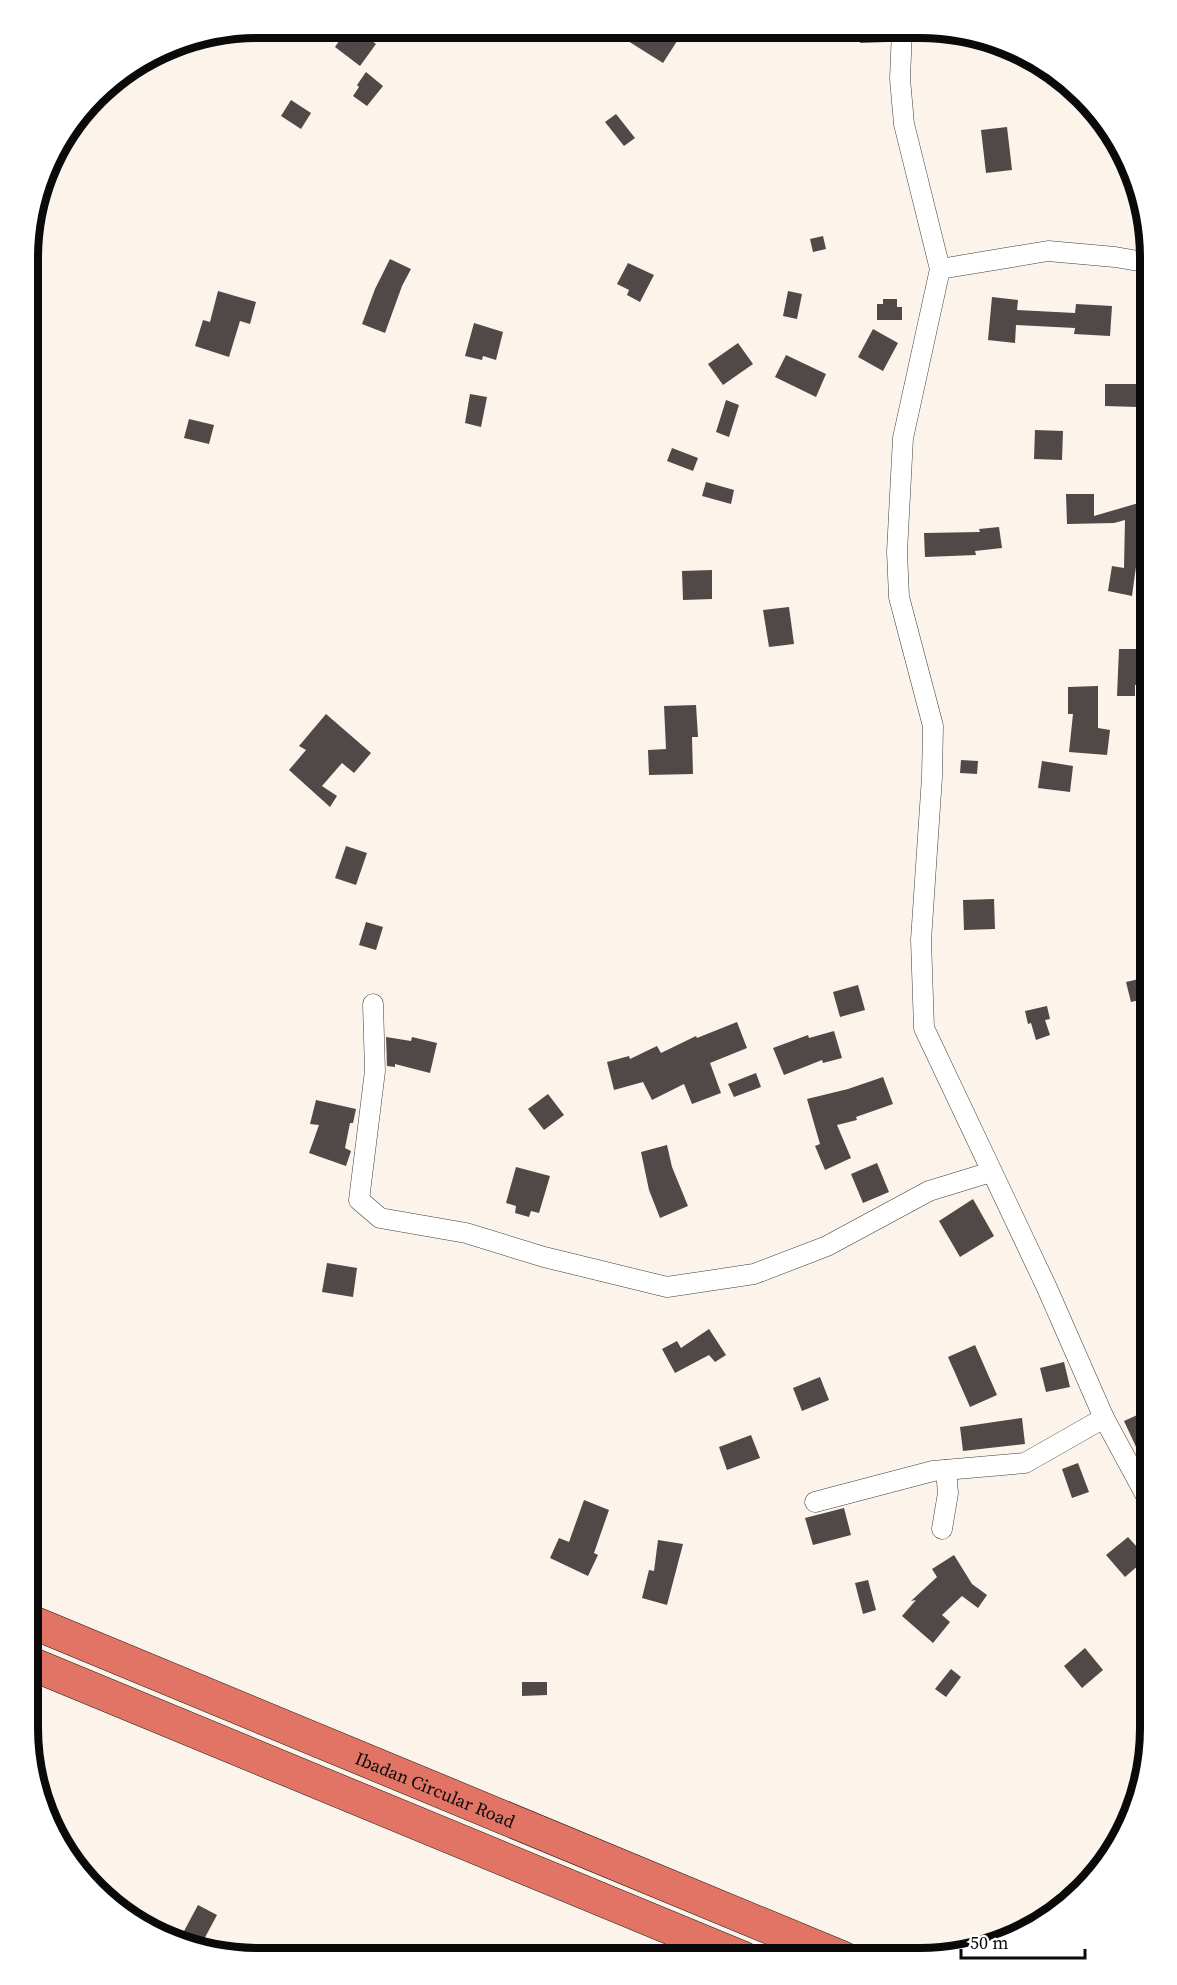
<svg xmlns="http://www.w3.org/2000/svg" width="1177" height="1985" font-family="'Source Serif 4',serif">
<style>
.building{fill:#514948}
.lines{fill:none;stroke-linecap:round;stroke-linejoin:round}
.street-casing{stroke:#3d3d3d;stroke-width:21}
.highway-casing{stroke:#1b1b1b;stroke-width:34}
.street{stroke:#fff;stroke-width:20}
.highway{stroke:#e17464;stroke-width:33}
.labels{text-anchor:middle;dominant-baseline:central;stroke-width:6;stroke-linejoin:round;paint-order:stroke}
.street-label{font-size:18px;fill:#0a0a0a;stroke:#fff}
.rim{fill:none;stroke:#0a0a0a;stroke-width:8}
</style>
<rect width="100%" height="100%" fill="#fcf3ea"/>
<g class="building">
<polygon points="349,27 354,27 376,44 360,66 335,47"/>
<polygon points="637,28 664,28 679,38 663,63 628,41"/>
<polygon points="860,29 886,29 887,42 860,43"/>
<polygon points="366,72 383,86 367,106 353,96 359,87 357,85"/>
<polygon points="291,100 311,113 301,129 281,116"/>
<polygon points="616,114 635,138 624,146 605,122"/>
<polygon points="1007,127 1012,170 986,173 981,130"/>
<polygon points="823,236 826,249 813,252 810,239"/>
<polygon points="390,259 411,269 402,286 385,333 362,324 375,289"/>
<polygon points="628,263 654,275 640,302 627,295 629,290 617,284"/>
<polygon points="218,291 256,302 250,324 240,321 229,357 195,346 203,320 210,322"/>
<polygon points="788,291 802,294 797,319 783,316"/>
<polygon points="992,297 1018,300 1017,310 1075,313 1076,304 1112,306 1110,336 1074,334 1075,328 1016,325 1015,343 988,340"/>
<polygon points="883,299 897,299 897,307 902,307 902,320 877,320 877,304 883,304"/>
<polygon points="474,323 503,332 496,360 483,356 482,360 465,356"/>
<polygon points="873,329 898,343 883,371 858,357"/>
<polygon points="738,343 753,364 723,385 708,364"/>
<polygon points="786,355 826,374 816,397 775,377"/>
<polygon points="1105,384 1138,384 1137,407 1105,406"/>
<polygon points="470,394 487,397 481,427 465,423"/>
<polygon points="726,400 739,405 729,437 716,432"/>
<polygon points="189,419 214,425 209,444 184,438"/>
<polygon points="1035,430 1063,431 1062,460 1034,459"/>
<polygon points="672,448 698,458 693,471 667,461"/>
<polygon points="706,482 734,490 731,504 702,496"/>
<polygon points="1066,494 1094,494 1094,516 1142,502 1148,521 1146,552 1138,552 1132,596 1108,591 1112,566 1124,568 1125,520 1114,523 1067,524"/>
<polygon points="999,527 1002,548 975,551 976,555 925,557 924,533 980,532 979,529"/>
<polygon points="712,570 712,599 683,600 682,571"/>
<polygon points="789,607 794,644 769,647 763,610"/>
<polygon points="1119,649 1148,649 1150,685 1135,685 1135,696 1117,696"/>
<polygon points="1098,686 1098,728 1110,730 1107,755 1069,752 1073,714 1068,714 1068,687"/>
<polygon points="696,705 698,737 692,737 693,774 649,775 648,750 666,749 664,706"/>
<polygon points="326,714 371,753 354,773 342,763 322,786 337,796 330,807 289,770 306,750 299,746"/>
<polygon points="961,760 978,761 977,774 960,773"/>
<polygon points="1042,761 1073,766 1070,792 1038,788"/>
<polygon points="346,846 367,853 356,885 335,878"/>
<polygon points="994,899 995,929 964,930 963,900"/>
<polygon points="366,922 383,927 376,950 359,945"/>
<polygon points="1139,979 1144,999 1131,1002 1126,982"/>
<polygon points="858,985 865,1010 840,1017 833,992"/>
<polygon points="1047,1006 1050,1019 1045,1020 1050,1035 1036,1040 1031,1023 1028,1024 1025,1011"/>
<polygon points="737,1022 747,1048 710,1063 721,1093 692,1104 684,1084 652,1100 643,1082 614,1090 607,1062 629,1056 630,1059 657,1046 661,1053 696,1036 697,1038"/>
<polygon points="834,1031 842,1058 823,1063 822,1060 784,1075 773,1048 808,1035 809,1038"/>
<polygon points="386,1037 411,1041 412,1037 437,1043 430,1073 395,1064 395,1067 387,1066"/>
<polygon points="756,1073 761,1087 734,1097 728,1084"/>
<polygon points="883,1077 893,1104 856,1117 857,1120 837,1125 851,1158 825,1170 815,1146 820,1144 807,1099 848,1089"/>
<polygon points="548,1094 564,1115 544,1130 528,1109"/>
<polygon points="316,1100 356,1109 353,1123 350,1123 345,1148 351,1151 346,1166 309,1153 319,1125 310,1124"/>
<polygon points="667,1145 672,1167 688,1206 660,1218 649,1190 641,1152"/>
<polygon points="877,1163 889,1192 863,1203 851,1174"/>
<polygon points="516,1167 550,1176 539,1213 531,1211 529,1217 515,1213 516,1206 506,1203"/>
<polygon points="973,1199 994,1236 960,1257 939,1221"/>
<polygon points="327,1263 357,1268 353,1297 322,1292"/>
<polygon points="709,1329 726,1355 715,1362 709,1355 675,1373 662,1349 677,1341 681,1348"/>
<polygon points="975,1345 997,1395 970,1407 948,1357"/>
<polygon points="1064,1362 1070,1387 1046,1392 1040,1368"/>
<polygon points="820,1377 829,1400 802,1411 793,1388"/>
<polygon points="1146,1411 1150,1419 1150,1477 1124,1421"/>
<polygon points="1022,1418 1025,1444 963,1451 960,1427"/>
<polygon points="751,1435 760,1458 727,1470 719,1447"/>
<polygon points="1078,1463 1089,1492 1072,1498 1062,1469"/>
<polygon points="584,1500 609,1510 594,1553 598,1555 588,1576 550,1558 559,1538 569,1542"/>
<polygon points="844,1508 851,1535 813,1545 805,1518"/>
<polygon points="1128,1537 1147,1558 1125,1577 1106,1555"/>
<polygon points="658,1540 683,1544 667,1605 642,1598 649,1570 654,1571"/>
<polygon points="954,1555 972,1584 987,1595 978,1608 962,1596 942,1615 950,1622 933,1643 902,1616 916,1600 911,1601 937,1577 932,1569"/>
<polygon points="868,1580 876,1610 863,1614 855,1583"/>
<polygon points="1085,1648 1103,1670 1082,1688 1064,1666"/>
<polygon points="951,1669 961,1677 946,1697 935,1689"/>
<polygon points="522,1682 547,1682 547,1695 522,1696"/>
<polygon points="198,1905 217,1915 202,1943 183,1933"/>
</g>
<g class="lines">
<g class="street-casing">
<g id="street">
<polyline points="902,29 900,79 904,124 940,269 903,438 897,552 899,597 933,726 932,777 921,940 924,1028 1047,1288 1104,1418 1150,1503"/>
<polyline points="940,269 1048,251 1115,257 1150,263"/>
<polyline points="373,1004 375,1071 359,1200 380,1218 466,1233 544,1257 667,1287 754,1274 827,1246 929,1191 991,1172"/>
<polyline points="815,1502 933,1471 1025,1463 1104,1418"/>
<polyline points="942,1529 948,1493 946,1470"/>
</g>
</g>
<g class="highway-casing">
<g id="highway">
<path id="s1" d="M27,1620L843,1958"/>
<polyline points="27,1662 743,1958"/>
</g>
</g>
<use href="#street" class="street"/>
<use href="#highway" class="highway"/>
</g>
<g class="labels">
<g class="street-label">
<text stroke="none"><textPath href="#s1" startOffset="442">Ibadan Circular Road</textPath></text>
</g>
</g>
<path d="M0 0H1177V1985H0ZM258 38H920A220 220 0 0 1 1140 258V1728A220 220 0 0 1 920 1948H258A220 220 0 0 1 38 1728V258A220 220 0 0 1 258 38Z" fill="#fff" fill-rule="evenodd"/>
<path class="rim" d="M258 38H920A220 220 0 0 1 1140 258V1728A220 220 0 0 1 920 1948H258A220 220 0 0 1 38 1728V258A220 220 0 0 1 258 38Z"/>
<path d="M961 1949v9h124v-9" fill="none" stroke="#0a0a0a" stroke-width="3"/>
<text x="970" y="1949" font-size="18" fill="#0a0a0a" stroke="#ffffff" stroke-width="4.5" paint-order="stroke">50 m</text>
</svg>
